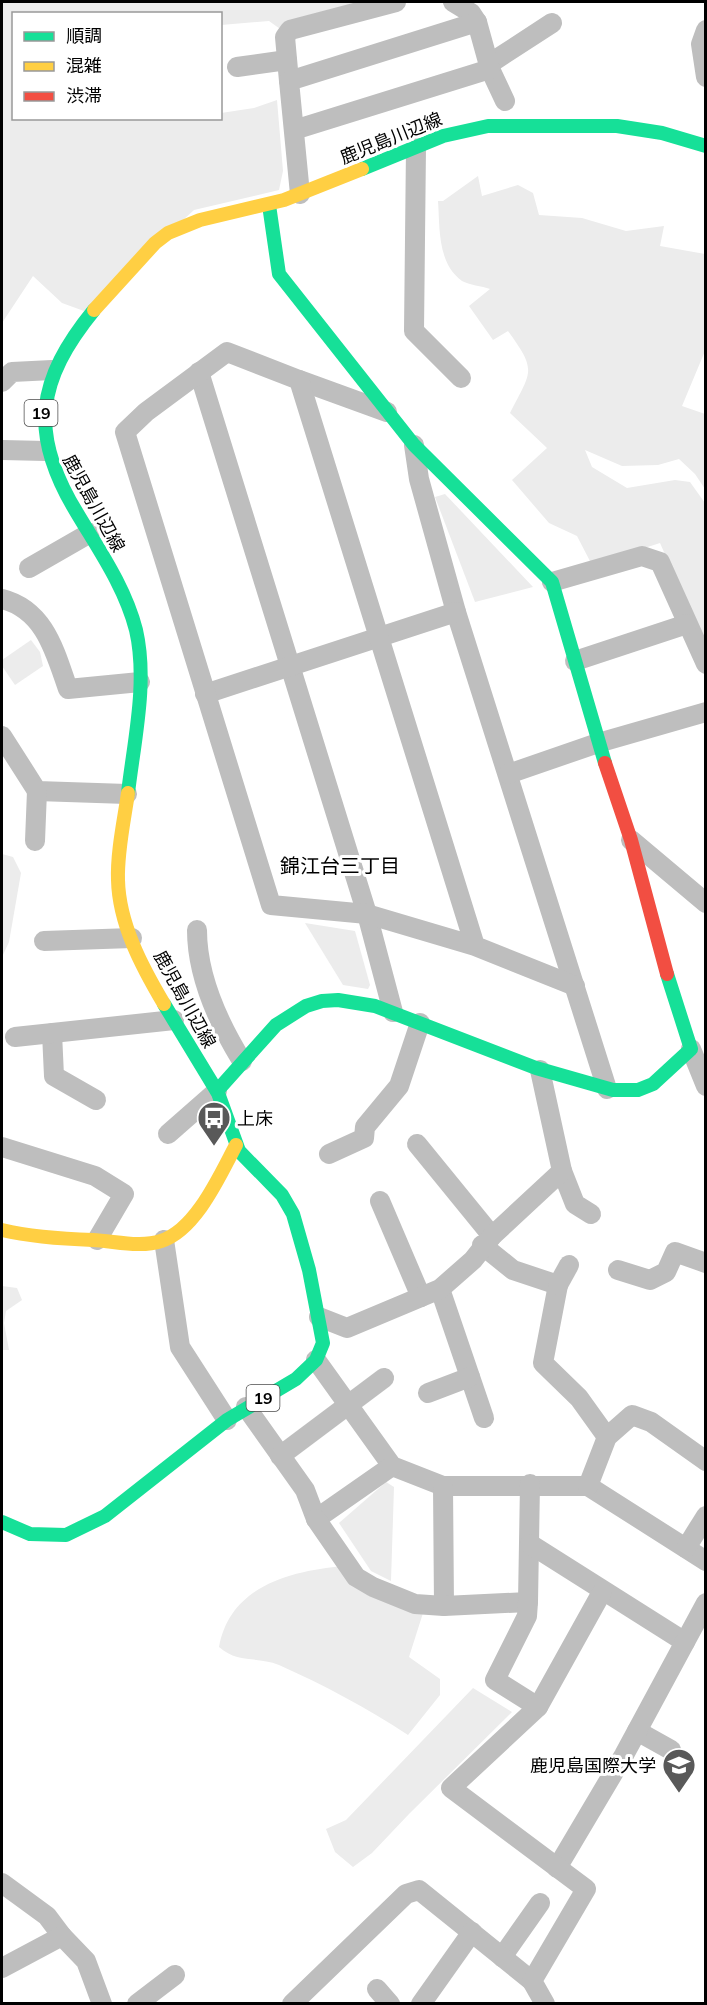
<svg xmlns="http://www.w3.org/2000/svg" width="707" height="2005" font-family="Mulish,'Noto Sans JP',sans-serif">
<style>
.green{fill:#ececec}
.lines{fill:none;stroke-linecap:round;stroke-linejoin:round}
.street{stroke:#bebebe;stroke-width:20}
.fast{stroke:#16e098;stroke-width:14}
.slow{stroke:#ffcf43;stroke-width:14}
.jam{stroke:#f24e42;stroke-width:14}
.labels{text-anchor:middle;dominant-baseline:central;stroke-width:6;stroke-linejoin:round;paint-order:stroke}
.shield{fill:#fff;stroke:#4c4c4c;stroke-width:1.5}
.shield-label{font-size:16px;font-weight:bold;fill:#000}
.street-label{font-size:18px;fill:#000;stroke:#fff}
.poi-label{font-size:18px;fill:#000;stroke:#fff;text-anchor:start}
.neighbourhood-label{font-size:20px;fill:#000;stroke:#fff}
</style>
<rect width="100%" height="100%" fill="#fff"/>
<g class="green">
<polygon points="2,2 370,2 283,31 269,21 221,25 220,14 14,14 14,118 220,118 221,113 254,108 277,100 283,171 279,190 194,210 84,311 62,303 33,276 2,323"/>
<path d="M478,176L482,196L518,185L533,193L539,215L582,218L626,231L664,226L660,246L705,254V351L682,406L705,414V489L695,474L679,459L658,465L622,466L585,450L592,467L627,488L675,480L690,482L705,503V645L660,543L592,565L577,536L549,523L512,480L547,448L510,413C532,370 537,371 508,331L493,340L469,306L490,289C482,286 469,285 462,281C437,263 440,227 438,201H443Z"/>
<polygon points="445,494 533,587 475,602 435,497"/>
<polygon points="31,640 40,652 43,666 15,685 2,666 2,660"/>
<polygon points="2,854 13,857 21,873 9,942 2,957"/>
<polygon points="305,923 355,931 370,985 368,989 343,985"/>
<polygon points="2,1286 17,1288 22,1300 6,1311 4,1323 9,1350 2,1350"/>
<polygon points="386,1482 394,1487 391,1581 371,1571 339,1523"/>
<path d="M344,1566L423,1613L409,1657L440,1679V1695L408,1735C367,1708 324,1685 279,1665C258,1656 238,1664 219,1647C230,1586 290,1571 344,1566Z"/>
<polygon points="473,1688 512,1712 409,1814 372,1853 353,1867 335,1852 326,1829 346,1820"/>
</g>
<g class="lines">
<g class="street">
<polyline points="453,2 471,13 477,22"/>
<polyline points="706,30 701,44 706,77"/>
<polyline points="489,64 552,23"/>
<polyline points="237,67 287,60"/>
<polyline points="490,69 505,101"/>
<polyline points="289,81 285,37 290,30 396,2"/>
<polyline points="294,130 490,69 477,22 289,81 300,194"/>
<polyline points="416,147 414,331 461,378"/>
<polyline points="199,372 367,914 393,1012"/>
<polyline points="299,380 387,412"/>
<polyline points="2,382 12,372 52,370"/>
<polyline points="414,445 419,479 456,612 607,1089"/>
<polyline points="2,450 46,451"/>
<polyline points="29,568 90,533"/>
<polyline points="552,582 642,556 660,562 706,664"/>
<path d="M2,599C45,610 55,652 68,689L140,682"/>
<polyline points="575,661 687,624"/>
<polyline points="205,694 456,612"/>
<polyline points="2,736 37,791 127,794"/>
<polyline points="508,774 598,743 706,712"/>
<polyline points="631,840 706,903"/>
<polyline points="35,841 37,791"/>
<path d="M197,930C197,976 218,1022 242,1061"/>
<polyline points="44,941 132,938"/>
<polyline points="475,946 299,380 227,352 146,412 125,432 271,905 367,914 475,946 575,986"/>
<polyline points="52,1033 54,1076 96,1100"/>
<polyline points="15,1037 174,1020"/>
<polyline points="691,1049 706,1086"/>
<polyline points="168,1134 217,1091"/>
<polyline points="417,1144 492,1236"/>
<polyline points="2,1147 95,1176 124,1194 97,1240"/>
<polyline points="329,1154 364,1138 365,1127 399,1086 420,1023"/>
<polyline points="562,1171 575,1204 591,1214"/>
<polyline points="380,1201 421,1297"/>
<polyline points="164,1240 180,1347 227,1420"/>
<polyline points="482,1245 513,1270 558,1285 543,1363 579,1398 607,1437"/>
<polyline points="618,1270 650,1280 666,1272 675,1252 706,1263"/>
<polyline points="558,1285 569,1265"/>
<polyline points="440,1289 484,1418"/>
<polyline points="319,1317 347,1328 440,1289 473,1260 492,1236 562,1171 540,1070"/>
<polyline points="316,1360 392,1466 443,1486 588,1486 706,1561"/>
<polyline points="428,1393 470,1377"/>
<polyline points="246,1407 305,1490 316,1519 392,1466"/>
<polyline points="280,1456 384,1378"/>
<polyline points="443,1486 444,1606"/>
<polyline points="588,1486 607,1437 632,1415 651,1422 706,1461"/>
<polyline points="316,1519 356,1577 373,1587 415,1604 444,1606 528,1602 530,1484"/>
<polyline points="530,1544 685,1642"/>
<polyline points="686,1548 706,1516"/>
<polyline points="528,1602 527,1616 495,1680 538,1707"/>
<polyline points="637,1731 671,1750"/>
<polyline points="557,1868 624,1755 706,1603"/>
<polyline points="2,1883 47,1916 62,1936"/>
<polyline points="502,1957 540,1903"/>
<polyline points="2,1968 62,1936 86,1961 102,2004"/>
<polyline points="377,1989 390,2004"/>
<polyline points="137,2004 175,1975"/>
<polyline points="292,2004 406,1894 419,1890 532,1981"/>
<polyline points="421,2004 472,1932"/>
<polyline points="545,2004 532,1981 586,1889 451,1788 538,1707 602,1592"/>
</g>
<g class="fast">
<polyline points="362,169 443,136 488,126 617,126 662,133 706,146"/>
<polyline points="269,205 279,274 414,445 552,582 605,763"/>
<path d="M94,310C37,380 28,433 77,513C99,550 125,587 136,630C148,682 134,741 128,793"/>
<polyline points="217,1091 276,1025 306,1006 322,1001 338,1000 375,1006 536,1068 613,1090 638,1090 653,1084 691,1049 667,974"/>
<polyline points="2,1522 30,1534 66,1535 105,1516 227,1420 296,1379 316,1360 323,1343 309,1270 293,1214 282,1195 239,1151 218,1093 164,1004"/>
</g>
<g class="slow">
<polyline points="94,310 155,243 168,233 200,220 284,200 362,169"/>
<path d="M128,793C124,821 117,852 118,880C119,924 142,967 164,1004"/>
<path d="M2,1230C32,1237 62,1239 93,1240C115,1241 140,1248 161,1241C196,1230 220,1175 236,1145"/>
</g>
<polyline class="jam" points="605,763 631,840 667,974"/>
</g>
<defs>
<g id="bus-pin" transform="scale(1.725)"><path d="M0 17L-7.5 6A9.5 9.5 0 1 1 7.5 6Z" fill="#595959" stroke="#fff"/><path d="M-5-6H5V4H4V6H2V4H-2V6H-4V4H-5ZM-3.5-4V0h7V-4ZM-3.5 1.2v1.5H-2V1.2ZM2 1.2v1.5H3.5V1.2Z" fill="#fff"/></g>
<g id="university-pin" transform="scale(1.725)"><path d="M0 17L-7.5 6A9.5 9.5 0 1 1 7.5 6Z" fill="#595959" stroke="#fff"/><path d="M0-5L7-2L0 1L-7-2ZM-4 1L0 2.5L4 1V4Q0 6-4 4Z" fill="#fff"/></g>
</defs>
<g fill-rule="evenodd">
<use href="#bus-pin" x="214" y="1118"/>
<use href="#university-pin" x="679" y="1765"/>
</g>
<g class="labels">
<g class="shield">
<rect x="24.5" y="400" width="33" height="26" rx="4.5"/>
<rect x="246.5" y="1385" width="33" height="26" rx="4.5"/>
</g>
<g class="shield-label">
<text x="41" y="413">19</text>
<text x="263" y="1398">19</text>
</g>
<g class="street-label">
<text transform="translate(391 138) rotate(-22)">鹿児島川辺線</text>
<text transform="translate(94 503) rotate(61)">鹿児島川辺線</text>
<text transform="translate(185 999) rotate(61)">鹿児島川辺線</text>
</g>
<g class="poi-label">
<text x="237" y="1118">上床</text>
<text x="656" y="1765" text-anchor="end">鹿児島国際大学</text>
</g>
<g class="neighbourhood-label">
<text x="340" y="865">錦江台三丁目</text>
</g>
</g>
<rect width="707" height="2005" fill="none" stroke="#000000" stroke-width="6"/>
<rect x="12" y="12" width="210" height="108" fill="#ffffff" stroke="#999999" stroke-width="1.5"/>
<rect x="24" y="32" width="30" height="9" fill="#16e098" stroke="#999999" stroke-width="1.5"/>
<text x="66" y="42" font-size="18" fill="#000000">順調</text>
<rect x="24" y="62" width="30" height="9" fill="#ffcf43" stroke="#999999" stroke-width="1.5"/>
<text x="66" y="72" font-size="18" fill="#000000">混雑</text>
<rect x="24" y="92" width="30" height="9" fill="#f24e42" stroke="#999999" stroke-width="1.5"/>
<text x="66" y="102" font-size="18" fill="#000000">渋滞</text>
</svg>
